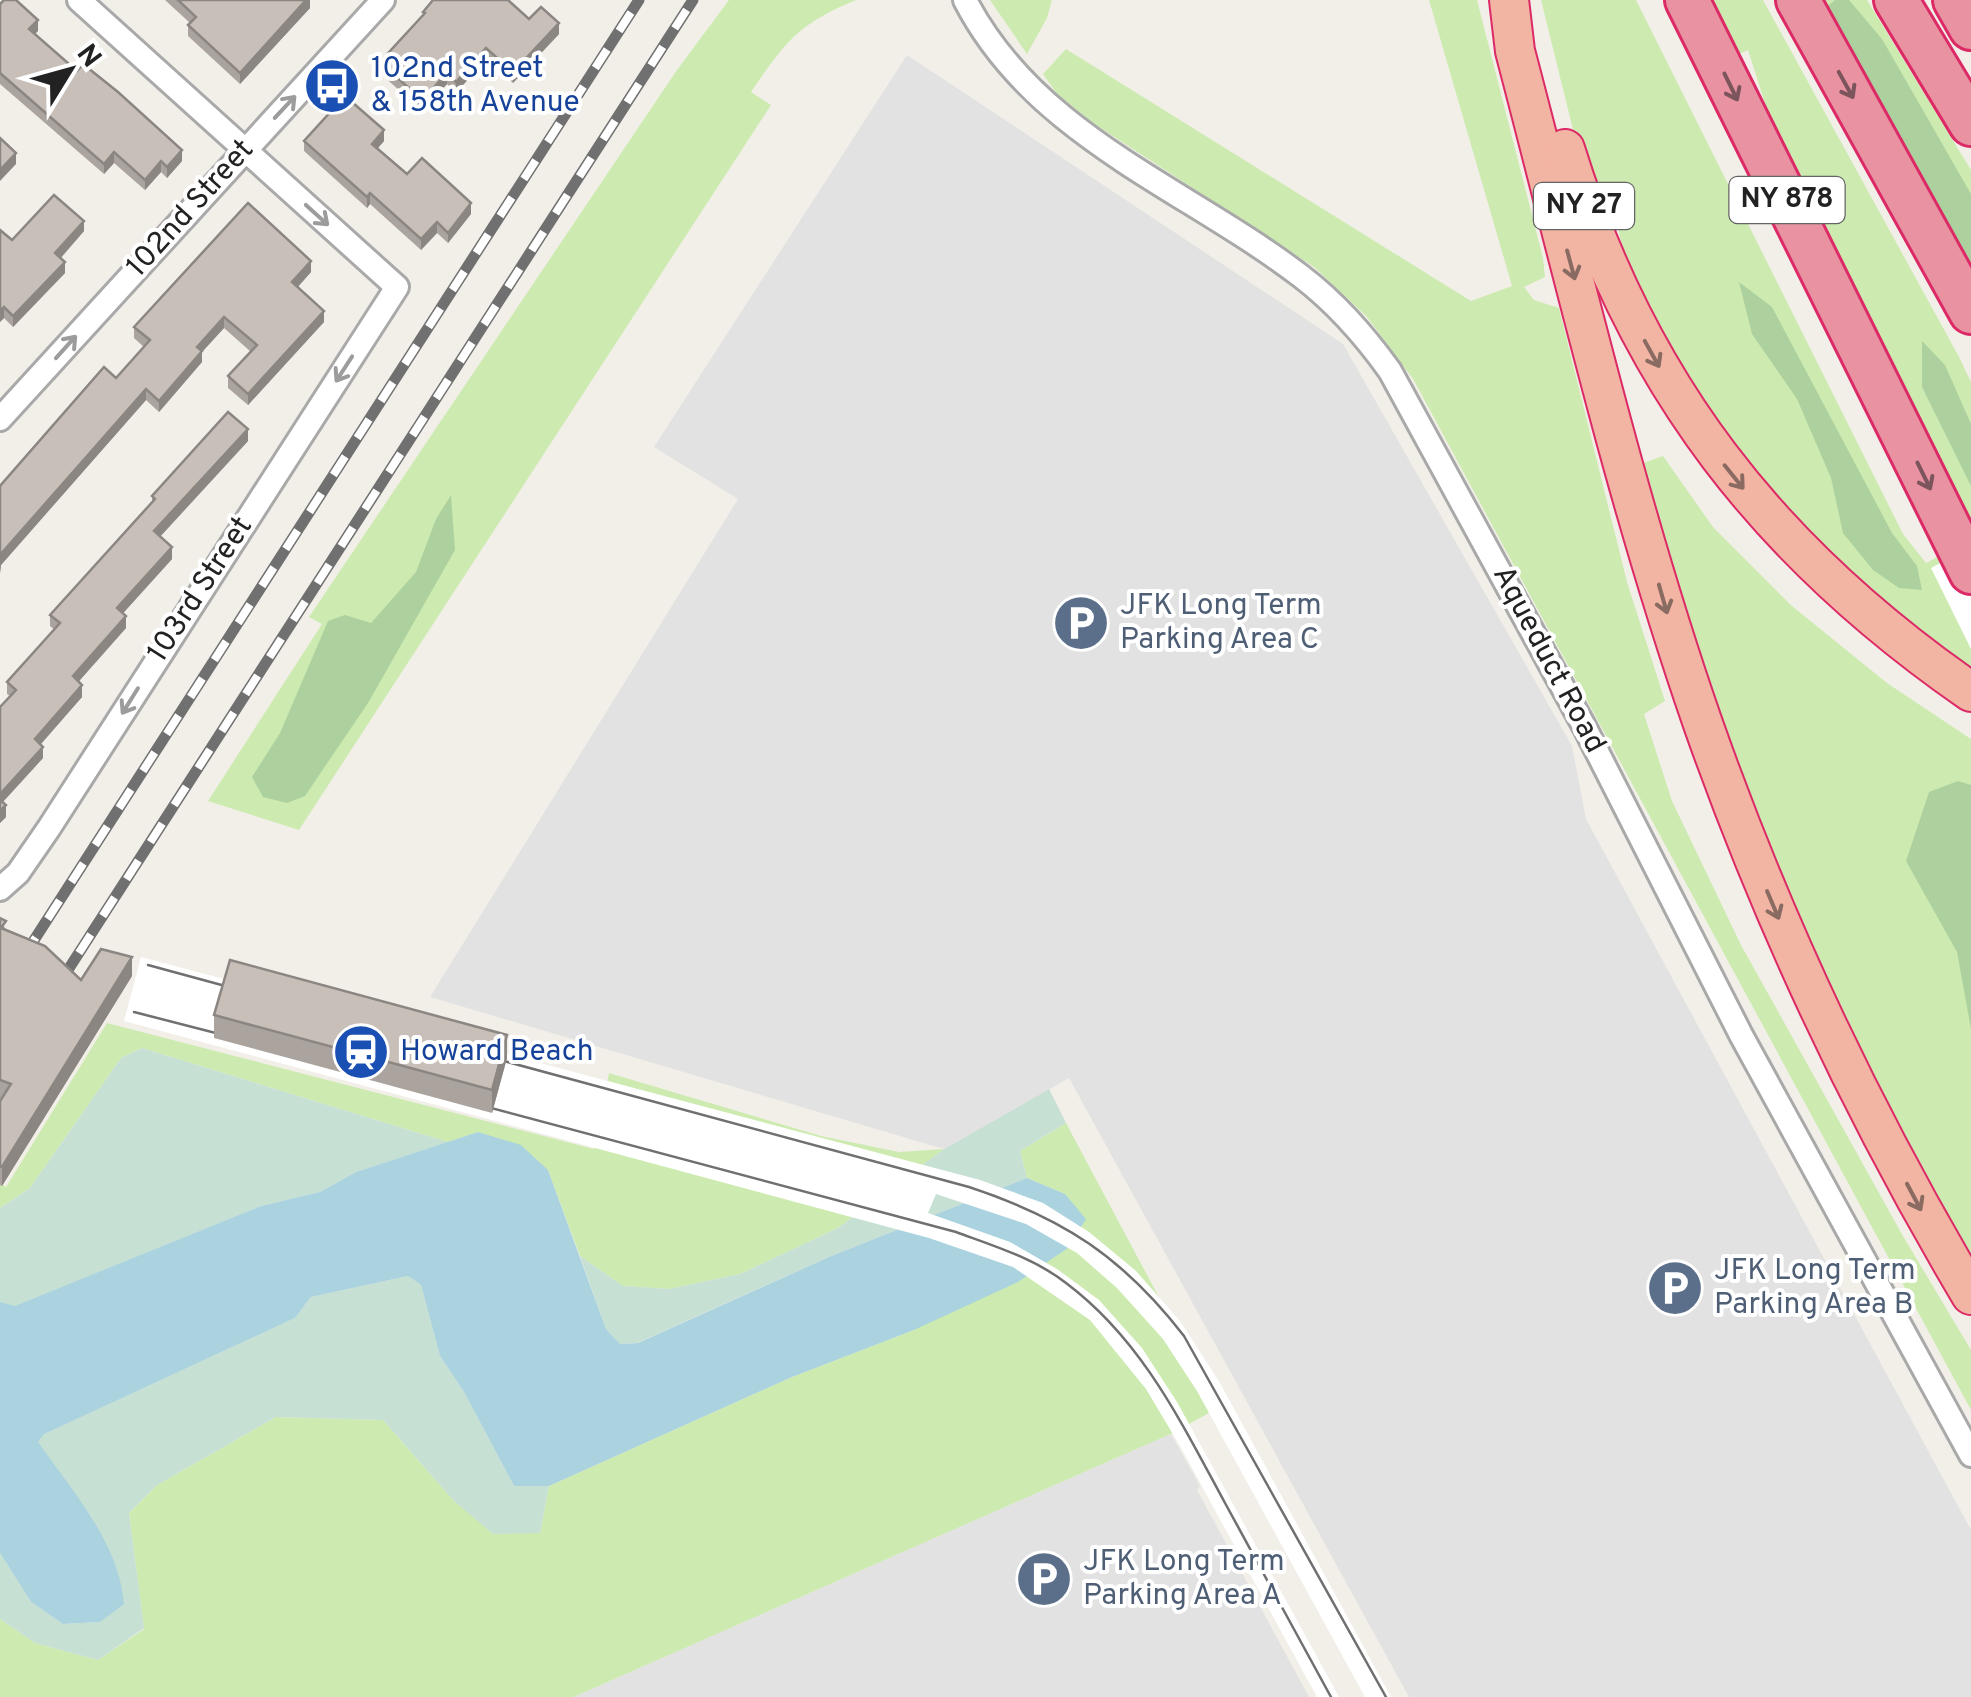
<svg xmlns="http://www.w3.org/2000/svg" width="1971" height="1697" font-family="Overpass,sans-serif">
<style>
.grass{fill:#cdebb0}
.forest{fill:#add19e}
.wetland{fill:#c6e0d4}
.parking{fill:#e2e2e2}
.water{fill:#aad3df}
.pier{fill:#fff}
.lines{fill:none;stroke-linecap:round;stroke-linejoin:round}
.minor-casing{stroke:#a9a9a9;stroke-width:28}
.trunk-casing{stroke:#dc2a67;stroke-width:42}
.motorway-casing{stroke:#dc2a67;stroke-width:48}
.minor{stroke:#fff;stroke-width:22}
.trunk{stroke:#f2b4a3;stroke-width:38}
.motorway{stroke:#e892a2;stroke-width:42}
.tram{stroke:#707070;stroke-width:2.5}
.rail-casing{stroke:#707070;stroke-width:11}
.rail{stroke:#fff;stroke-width:8;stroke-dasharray:22;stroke-linecap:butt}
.wall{fill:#aba49e}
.shaded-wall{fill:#8b8681}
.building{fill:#c7bfb8;stroke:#8b8681;stroke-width:2.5}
.oneway{stroke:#7b545c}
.oneway2{stroke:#9c9c9c}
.oneway3{stroke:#8a6b62}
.labels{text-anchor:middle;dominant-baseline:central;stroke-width:8;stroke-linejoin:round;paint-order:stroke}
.shield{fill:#fff;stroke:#646464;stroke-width:2.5}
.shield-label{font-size:28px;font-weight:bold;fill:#222}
.transit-label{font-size:30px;fill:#164399;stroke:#fff;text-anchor:start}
.street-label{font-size:30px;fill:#222;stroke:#fff}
.service-label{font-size:30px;fill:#4e5e75;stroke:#fff;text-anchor:start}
</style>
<rect width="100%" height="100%" fill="#f2efe9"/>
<g class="grass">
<path d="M729,0H856C798,24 786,41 751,92L771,105L299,830L208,801L322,624L309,617L677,70Z"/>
<polygon points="990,0 1052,0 1047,18 1027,54"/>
<polygon points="1429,0 1477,0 1543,258 1545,277 1524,287 1534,300 1559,308 1627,582 1665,701 1644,714 1672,801 1741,945 1903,1236 1971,1350 1971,1410 1413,379 1367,317 1314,267 1093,123 1057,94 1043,74 1066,49 1471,301 1512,286"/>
<polygon points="1541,0 1636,0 1903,534 1926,563 1971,539 1971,675 1913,633 1781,509 1706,412 1629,276 1613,206 1598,209 1581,162"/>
<polygon points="1706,0 1763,0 1958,355 1971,382 1971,533 1913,407 1770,119 1748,50 1735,56"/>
<polygon points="1812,0 1867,0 1971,170 1971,280"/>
<polygon points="1663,456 1713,527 1792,606 1887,683 1971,739 1971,1264 1865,1071 1774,870 1695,660 1643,463"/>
<polygon points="107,1023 594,1149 609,1073 821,1136 899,1152 944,1149 838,1228 740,1274 669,1289 623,1286 580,1256 548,1170 478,1132 448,1142 142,1048 121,1058 30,1188 0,1208 0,1183 6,1187"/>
<polygon points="1066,1123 1218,1408 1171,1434 574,1697 0,1697 0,1619 35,1643 98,1660 144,1629 129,1513 157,1485 276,1417 383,1420 454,1501 540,1533 549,1486 792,1377 914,1330 1065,1194 1027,1178 1020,1151"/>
</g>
<g class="forest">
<polygon points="1835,0 1849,0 1882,39 1971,194 1971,280 1838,45 1828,6"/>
<polygon points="1739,282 1772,307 1892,533 1917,566 1922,590 1899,588 1873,570 1843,533 1831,478 1797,399 1752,334"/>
<polygon points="1922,341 1945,365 1971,424 1971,486 1922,387"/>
<polygon points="451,495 455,550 368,703 305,796 287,803 263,797 252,777 280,733 328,621 345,615 371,623 416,572 436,519"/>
<polygon points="1958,781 1971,785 1971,1029 1957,952 1906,861 1929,792"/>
</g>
<g class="wetland">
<polygon points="142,1048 448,1142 356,1172 320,1192 261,1206 14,1307 0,1302 0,1208 30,1188 121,1058"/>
<polygon points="1049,1089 1066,1123 1020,1151 1027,1178 829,1257 637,1343 620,1344 606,1329 580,1256 623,1286 669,1289 740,1274 838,1228 944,1149"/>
<polygon points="408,1276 421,1285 440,1356 464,1392 514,1486 549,1486 540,1533 493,1534 454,1501 383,1420 276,1417 157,1485 129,1513 144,1628 98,1660 35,1643 0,1619 0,1553 31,1602 63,1624 100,1622 92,1518 37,1442 43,1434 295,1318 311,1297"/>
</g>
<g class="parking">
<polygon points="907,55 1343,344 1572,746 1586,819 1971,1530 1971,1697 1409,1697 1069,1078 944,1149 430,997 738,499 654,447"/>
<polygon points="1171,1434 1200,1486 1197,1490 1309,1697 574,1697"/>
</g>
<path class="water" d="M478,1132L521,1145L548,1170L606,1329L620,1344L638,1343L829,1257L1027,1178L1065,1194L1086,1219L1068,1248L1018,1282L914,1330L792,1377L549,1486H514L464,1392L440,1356L421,1285L408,1276L311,1297L295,1318L44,1434L38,1442C72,1491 119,1542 124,1604L100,1622L63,1624L31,1602L0,1553V1302L15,1306L261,1206L320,1192L356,1172Z"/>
<g class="pier">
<polygon points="1971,547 1971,649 1931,568"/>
<polygon points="141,957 980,1180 1043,1203 1089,1232 1136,1271 1180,1321 1220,1383 1391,1697 1365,1697 1197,1391 1163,1339 1117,1288 1077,1253 1026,1224 936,1194 928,1213 1010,1242 1057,1269 1099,1300 1142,1348 1177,1402 1339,1697 1317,1697 1180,1446 1146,1389 1090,1320 1013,1267 929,1238 124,1021"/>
</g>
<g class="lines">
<g class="minor-casing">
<g id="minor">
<path d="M965,0C1035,136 1186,188 1302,277C1337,304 1365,336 1390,371L1585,728L1741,1035L1971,1455"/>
<polyline points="0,419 383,0"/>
<polyline points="0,889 18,873 49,828 397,287 79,0"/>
</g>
</g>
<g class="trunk-casing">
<g id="trunk">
<path d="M1509,0L1515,51C1574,275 1626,502 1702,721C1772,921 1863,1113 1971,1295"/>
<path d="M1565,149C1638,385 1769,552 1971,692"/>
</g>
</g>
<g class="motorway-casing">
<g id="motorway">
<polyline points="1687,0 1971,572"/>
<polyline points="1798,0 1971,312"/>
<polyline points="1896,0 1971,124"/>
<polyline points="1955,0 1971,28"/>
</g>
</g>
<use href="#minor" class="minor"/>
<use href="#trunk" class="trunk"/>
<use href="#motorway" class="motorway"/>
<g class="tram">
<polyline points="148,965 251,993"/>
<polyline points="134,1012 239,1039"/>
<path d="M478,1054L969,1187C1063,1218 1123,1257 1184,1336L1386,1697"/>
<path d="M465,1101L956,1232C994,1246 1034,1258 1066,1283C1142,1340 1181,1422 1225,1503C1260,1568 1296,1632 1331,1697"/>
</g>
<g class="rail-casing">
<g id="rail">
<polyline points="55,990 693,0"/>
<polyline points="0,993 639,0"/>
</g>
</g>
<use href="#rail" class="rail"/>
</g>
<g class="wall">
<polygon points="165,0 310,0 310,8 240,84 188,36 188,25 190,23"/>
<polygon points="0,4 38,31 34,34 182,161 167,178 161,172 145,190 114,163 104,174 0,84"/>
<polygon points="423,12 529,19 559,34 513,83 486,59 456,93 447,84 422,111 380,73 380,62 423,16"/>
<polygon points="304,141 384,141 377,149 407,174 471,214 448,243 437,233 421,250 370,204 367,208 304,151"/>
<polygon points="0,230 12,240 84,231 61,258 65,273 13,327 4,318 0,322"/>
<polygon points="311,272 298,287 324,322 248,405 228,388 228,376 251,352 224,328 202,352 202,362 159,412 146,400 1,565 0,573 0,486 116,378 144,347 134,338 134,327"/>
<polygon points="248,441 160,537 172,559 123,613 126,628 78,682 82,697 40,744 43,758 3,802 6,817 0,823 0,707 10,696 7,694 7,682 55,630 50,626 50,615 152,503 152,496"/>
<polygon points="0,918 6,930 81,980 132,976 2,1186 0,1185 0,1101 1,1098 0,1098"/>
<polygon points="214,1015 507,1058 492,1113 214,1038"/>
</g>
<g class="shaded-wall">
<polygon points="306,0 310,0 310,8 240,84 240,73"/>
<polygon points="38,20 38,31 29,40 29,29"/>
<polygon points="559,23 559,34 513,83 513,72"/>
<polygon points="486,48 486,59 456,93 456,82"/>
<polygon points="447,73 447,84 422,111 422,100"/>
<polygon points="384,130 384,141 372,155 372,144"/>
<polygon points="182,150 182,161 167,178 167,167"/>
<polygon points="114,152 114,163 104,174 104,164"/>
<polygon points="16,153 16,164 0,181 0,170"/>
<polygon points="161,161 161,172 145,190 145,180"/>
<polygon points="370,193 370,204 367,208 367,197"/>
<polygon points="471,203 471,214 448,243 448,233"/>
<polygon points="84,221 84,231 55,264 55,253"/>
<polygon points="437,222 437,233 421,250 421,239"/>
<polygon points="311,261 311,272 292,293 292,282"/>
<polygon points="65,262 65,273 13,327 13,316"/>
<polygon points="4,307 4,318 0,322 0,311"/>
<polygon points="324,311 324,322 248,405 248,394"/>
<polygon points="224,317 224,328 202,352 202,362 159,412 159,401 197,347"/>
<polygon points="146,389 146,400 1,565 0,573 0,555"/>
<polygon points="248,429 248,441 154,543 154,531"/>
<polygon points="172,547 172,559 117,620 117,608"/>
<polygon points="126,616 126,628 73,688 73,676"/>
<polygon points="82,685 82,697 35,751 35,739"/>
<polygon points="43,747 43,758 0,805 0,794"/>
<polygon points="6,805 6,817 0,823 0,811"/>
<polygon points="132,957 132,976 2,1186 2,1167"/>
<polygon points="507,1035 507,1058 492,1113 492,1090"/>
</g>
<g class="building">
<polygon points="4,0 16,0 38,20 29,29 77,71 83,64 118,92 182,150 167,167 161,161 145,180 114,152 104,164 0,73 0,4"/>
<polygon points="178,0 306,0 240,73 188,25 196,17"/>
<polygon points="433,0 508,0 529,19 541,7 559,23 513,72 486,48 456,82 447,73 422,100 380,62 425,13 423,12"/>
<polygon points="345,96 384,130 372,144 407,174 422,158 471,203 448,233 437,222 421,239 370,193 367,197 304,141"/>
<polygon points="0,138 16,153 0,170"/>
<polygon points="54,195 84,221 55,253 65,262 13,316 4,307 0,311 0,230 12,240"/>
<polygon points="248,203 311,261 292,282 324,311 248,394 228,376 257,345 224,317 197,347 202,351 159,401 146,389 0,555 0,486 104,367 116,378 150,340 134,327"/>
<polygon points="228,412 248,429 154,531 172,547 117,608 126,616 73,676 82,685 35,739 43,747 0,794 0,707 16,690 7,682 60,623 50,615 155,499 152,496"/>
<polygon points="0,800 6,805 0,811"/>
<polygon points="0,918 6,921 1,928 45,946 81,980 101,949 132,957 2,1167 0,1166 0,1101 11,1084 0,1080"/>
<polygon points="230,960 507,1035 492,1090 214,1015"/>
</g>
<defs><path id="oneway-shaft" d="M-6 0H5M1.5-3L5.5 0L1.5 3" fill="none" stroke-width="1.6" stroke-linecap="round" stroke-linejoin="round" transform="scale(2.5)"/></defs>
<g class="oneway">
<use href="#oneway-shaft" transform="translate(1846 85) rotate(61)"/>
<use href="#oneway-shaft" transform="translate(1731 87) rotate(64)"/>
<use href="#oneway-shaft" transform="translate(1924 476) rotate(64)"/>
</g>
<g class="oneway2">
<use href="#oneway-shaft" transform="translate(285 107) rotate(-47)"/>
<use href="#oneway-shaft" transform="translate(317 215) rotate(42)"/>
<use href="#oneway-shaft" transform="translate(66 347) rotate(-48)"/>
<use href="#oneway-shaft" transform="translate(344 369) rotate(123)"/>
<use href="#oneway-shaft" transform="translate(130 701) rotate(122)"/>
</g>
<g class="oneway3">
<use href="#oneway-shaft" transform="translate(1571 265) rotate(75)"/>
<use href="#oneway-shaft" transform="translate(1652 354) rotate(61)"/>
<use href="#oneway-shaft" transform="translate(1734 477) rotate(51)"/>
<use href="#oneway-shaft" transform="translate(1663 599) rotate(74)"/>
<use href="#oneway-shaft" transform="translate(1773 905) rotate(67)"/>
<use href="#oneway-shaft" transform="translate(1914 1197) rotate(62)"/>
</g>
<defs>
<g id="bus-disc" transform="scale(2.875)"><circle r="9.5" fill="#1a4fb4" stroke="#fff"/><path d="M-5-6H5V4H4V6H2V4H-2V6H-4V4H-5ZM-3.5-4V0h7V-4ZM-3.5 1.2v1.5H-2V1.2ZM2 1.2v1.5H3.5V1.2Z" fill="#fff"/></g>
<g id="parking-disc" transform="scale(2.875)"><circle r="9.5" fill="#5c6f8a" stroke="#fff"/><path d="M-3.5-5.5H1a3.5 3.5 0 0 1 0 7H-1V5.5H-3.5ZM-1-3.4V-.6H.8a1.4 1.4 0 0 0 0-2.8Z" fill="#fff"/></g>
<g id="station-disc" transform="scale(2.875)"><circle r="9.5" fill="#1a4fb4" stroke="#fff"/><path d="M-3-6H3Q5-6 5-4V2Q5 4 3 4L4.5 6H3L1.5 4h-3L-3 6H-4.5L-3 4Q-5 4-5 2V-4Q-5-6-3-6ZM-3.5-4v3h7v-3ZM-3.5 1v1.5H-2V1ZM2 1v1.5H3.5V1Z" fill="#fff"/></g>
</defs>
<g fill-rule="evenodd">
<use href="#bus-disc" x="332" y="86"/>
<use href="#parking-disc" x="1081" y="623"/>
<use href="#station-disc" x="361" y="1052"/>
<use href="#parking-disc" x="1675" y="1288"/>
<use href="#parking-disc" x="1044" y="1579"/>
</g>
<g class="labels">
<g class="shield">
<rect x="1729.5" y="177" width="115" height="46" rx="8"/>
<rect x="1534" y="183" width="100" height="46" rx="8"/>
</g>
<g class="shield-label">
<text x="1787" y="200">NY 878</text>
<text x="1584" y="206">NY 27</text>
</g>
<g class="transit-label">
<text x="371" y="69">102nd Street<tspan x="371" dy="34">&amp; 158th Avenue</tspan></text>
<text x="400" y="1052">Howard Beach</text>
</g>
<g class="street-label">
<text transform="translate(191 209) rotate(-48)">102nd Street</text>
<text transform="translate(201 590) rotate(-57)">103rd Street</text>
<text transform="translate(1548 660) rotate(62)">Aqueduct Road</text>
</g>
<g class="service-label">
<text x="1120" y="606">JFK Long Term<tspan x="1120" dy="34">Parking Area C</tspan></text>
<text x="1714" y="1271">JFK Long Term<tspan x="1714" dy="34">Parking Area B</tspan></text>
<text x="1083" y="1562">JFK Long Term<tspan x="1083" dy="34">Parking Area A</tspan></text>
</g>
</g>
<g transform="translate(70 70) rotate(53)" stroke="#ffffff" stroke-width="8" paint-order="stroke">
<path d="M0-8L18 38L0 25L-18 38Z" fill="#222222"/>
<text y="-15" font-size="28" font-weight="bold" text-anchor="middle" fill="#222222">N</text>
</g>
</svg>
